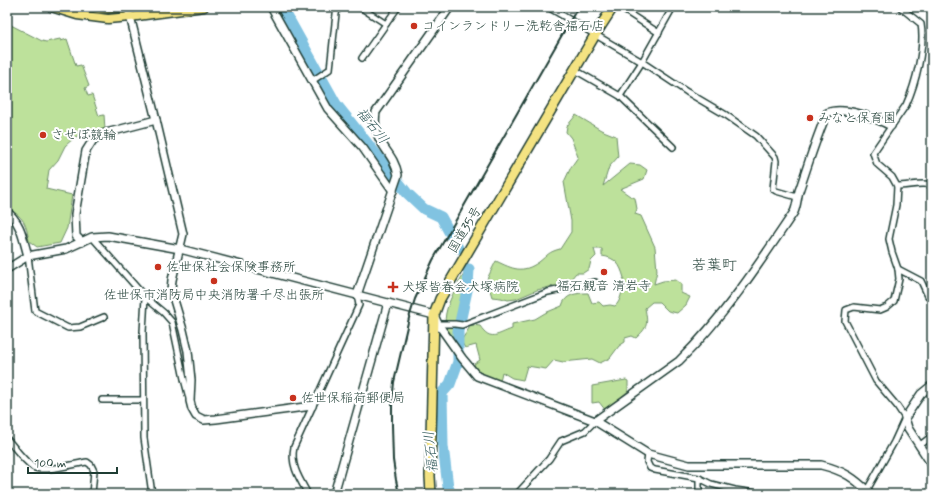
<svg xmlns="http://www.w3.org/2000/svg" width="939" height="501" font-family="Mynerve,'Klee One',sans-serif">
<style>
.green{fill:#bde19b;stroke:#6e8f68}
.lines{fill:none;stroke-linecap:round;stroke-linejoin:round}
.river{stroke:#81c3e1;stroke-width:11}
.street-casing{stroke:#1f3d34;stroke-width:8}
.secondary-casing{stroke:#1f3d34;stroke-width:10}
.primary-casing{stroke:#1f3d34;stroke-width:11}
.highway-casing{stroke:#1f3d34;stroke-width:12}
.street{stroke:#fff;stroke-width:5}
.secondary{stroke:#fff;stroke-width:7}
.primary{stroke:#f4e382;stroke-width:8}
.highway{stroke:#f4e382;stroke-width:9}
.rail{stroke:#1f3d34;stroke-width:2}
.poi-dot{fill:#c8321e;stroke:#fff;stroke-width:1.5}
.labels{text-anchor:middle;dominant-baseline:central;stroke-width:4;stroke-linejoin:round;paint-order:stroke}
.poi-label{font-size:13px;fill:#1f3d34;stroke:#fff;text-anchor:start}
.street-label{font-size:13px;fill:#1f3d34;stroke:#fff}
.water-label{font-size:14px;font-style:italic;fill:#385e5f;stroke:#fff}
.quarter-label{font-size:15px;fill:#1f3d34;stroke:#fff}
</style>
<rect width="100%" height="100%" fill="#fff"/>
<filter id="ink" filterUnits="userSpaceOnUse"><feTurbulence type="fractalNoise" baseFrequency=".025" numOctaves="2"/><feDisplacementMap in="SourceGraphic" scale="8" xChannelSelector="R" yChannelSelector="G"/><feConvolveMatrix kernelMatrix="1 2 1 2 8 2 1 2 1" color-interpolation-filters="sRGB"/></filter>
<g filter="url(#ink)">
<g class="green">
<path d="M7,23L42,41L46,42L60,39L61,41L67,39L76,66L81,65L89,86L85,88L88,96L92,95L99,116L104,115L105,129L75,137L65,146L58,160L49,170L46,189L72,195L67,228L60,243L37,247L29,241C26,224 24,216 7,209Z"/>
<path d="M576,115L601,130L616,136L618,157L609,167L603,186L630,164L640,165L647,170L644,179L620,189L630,196L635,198L637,209L635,214L641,216L655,247L657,271L654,284L663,281L676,280L681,284V293L690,297L686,305L677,313L668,311L659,302H652L645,308C648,324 648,327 636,338L632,336L625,338V342L619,346L610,358L600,363L592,359L563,362L554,360L546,369L527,366L523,380L512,378L502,372L500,381L479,375L474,364L480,360L476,345L465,348L461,341L471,325L480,326C491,342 497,334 512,329V324L535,319L545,313L562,306C565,294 577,293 588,293L592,303L599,302L603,306L610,305L615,306C620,303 624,288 622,281L624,278C620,264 616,258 602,256V249H594L596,256L591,261L589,269L583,273H576L570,280L562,284L537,290L516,299L508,300L501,298L492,297L489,287L484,285L496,261C513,269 522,274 539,262C548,255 548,252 560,249L571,232V221L564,182L571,167L578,157L571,138L566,132L567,126Z"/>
<path d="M467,269L469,271L454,338C432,323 457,286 467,269Z"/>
<polygon points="626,380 628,381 628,391 606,411 599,402 592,403 592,386"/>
</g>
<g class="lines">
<g class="river">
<polyline points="282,7 336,104 407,193 424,209 441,217 458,248"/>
<polyline points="451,494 448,487 443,446 442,393 450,384 458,362 458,331 468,286 469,269"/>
</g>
<g class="street-casing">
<g id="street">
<polyline points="360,7 386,24"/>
<polyline points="548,7 642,62 687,92 726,115 756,136 775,157 776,161 773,189 776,191 797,197"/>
<polyline points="619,7 659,33"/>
<polyline points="362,58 398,7"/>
<polyline points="575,70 620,96 673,147"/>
<polyline points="312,81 330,69 336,14 338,7"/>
<polyline points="620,96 642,62 673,7"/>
<path d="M897,186C908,186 922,182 932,185"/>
<polyline points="92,237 145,297 164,313 172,322 184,379 189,398"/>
<polyline points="28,256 35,311 68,328 80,327 104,317"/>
<polyline points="898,269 921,281 928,296 932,299"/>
<polyline points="145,297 143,332 144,438 152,494"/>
<polyline points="438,324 455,324 462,325 548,292 595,282"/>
<polyline points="102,400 143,400"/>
<path d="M7,439C15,448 23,460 33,467C43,473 74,464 87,462L91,465L94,471L92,494"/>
<polyline points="919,446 932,436"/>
<polyline points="648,454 647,462 650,468 655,470 699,478 711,484 735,490 762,494"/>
<path d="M867,490L894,442L905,418L897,406L876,381L845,321L846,310L854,307L880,310L887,307L894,301L899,279L898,269L892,252L889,239L896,205L897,186L892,177L877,164L873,153L906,105C916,83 925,47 921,24L900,7"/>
<path d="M308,494C299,478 290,465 294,447L359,305L357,295"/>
<polyline points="517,494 549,459 561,441 585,431 595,421"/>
<polyline points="699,494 699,478"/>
</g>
</g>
<g class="secondary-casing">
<g id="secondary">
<polyline points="271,7 328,109 363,148 393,191"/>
<polyline points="128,8 156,120 183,234 172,280 171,290 183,330 188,351 191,380 190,401 192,409 196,416 204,420 216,419 312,406"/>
<path d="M7,212C21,222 23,239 28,256"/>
<polyline points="82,242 76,236 75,214 84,162 86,151 93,140 102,134 156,120"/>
<path d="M7,269L28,256L66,249L92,237L108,236L180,249L434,315L438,324L462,358L477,376L595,421L648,454L689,465H821C845,471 854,478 871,494"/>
<path d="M357,295L398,175C393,148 371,145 376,112L450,7"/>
<polyline points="932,385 921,394 905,418 908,428 932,465"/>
<path d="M595,421L679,361C724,317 759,264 794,212C797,206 797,198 799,191C808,165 816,138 827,113C843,106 876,118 891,126"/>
<polyline points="334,494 388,303"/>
</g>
</g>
<g class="primary-casing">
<g id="primary">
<polyline points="51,7 77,15 108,19 130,17 204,7"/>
<polyline points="89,7 99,9 136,7"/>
</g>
</g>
<g class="highway-casing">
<polyline id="highway" points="431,494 430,476 434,315 440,299 595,35 613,7"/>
</g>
<use href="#street" class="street"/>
<use href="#secondary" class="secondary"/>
<use href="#primary" class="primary"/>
<use href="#highway" class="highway"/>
<polyline class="rail" points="399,494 396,480 393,460 392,425 392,403 394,382 409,318 415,299 433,260 578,7"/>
</g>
</g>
<g class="poi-dot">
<circle cx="414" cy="26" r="4"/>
<circle cx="810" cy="118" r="4"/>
<circle cx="43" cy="135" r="4"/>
<circle cx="158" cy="267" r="4"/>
<circle cx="604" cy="272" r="4"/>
<circle cx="214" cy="281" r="4"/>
<path d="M391 281h4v4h4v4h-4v4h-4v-4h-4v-4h4z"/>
<circle cx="293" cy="398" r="4"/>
</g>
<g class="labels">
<g class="poi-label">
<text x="422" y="26">コインランドリー洗乾舎福石店</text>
<text x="818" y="118">みなと保育園</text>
<text x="51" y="135">させぼ競輪</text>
<text x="166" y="267">佐世保社会保険事務所</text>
<text x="604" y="286" text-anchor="middle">福石観音 清岩寺</text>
<text x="402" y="287">犬塚皆春会犬塚病院</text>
<text x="214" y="295" text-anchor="middle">佐世保市消防局中央消防署千尽出張所</text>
<text x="301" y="398">佐世保稲荷郵便局</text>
</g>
<g class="street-label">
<text transform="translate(465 230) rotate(-59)">国道35号</text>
</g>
<g class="water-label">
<text transform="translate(372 126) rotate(51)">福石川</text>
<text transform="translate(431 452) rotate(-96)">福石川</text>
</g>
<g class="quarter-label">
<text x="714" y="266">若葉町</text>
</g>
</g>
<rect width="939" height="501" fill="none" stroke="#fff" stroke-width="24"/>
<rect x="12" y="12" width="915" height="477" fill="none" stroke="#1f3d34" stroke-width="1.5" filter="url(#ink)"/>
<path d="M28 467v6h89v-6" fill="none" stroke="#1f3d34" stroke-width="2"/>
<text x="34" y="467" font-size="12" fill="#1f3d34" stroke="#ffffff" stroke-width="3" paint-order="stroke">100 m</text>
</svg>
